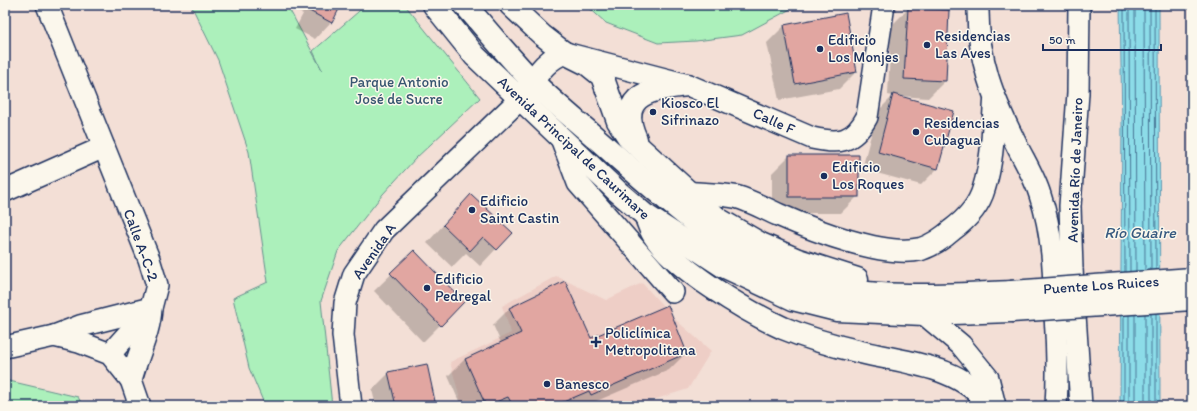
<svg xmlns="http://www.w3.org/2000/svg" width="1197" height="411" font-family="Itim,sans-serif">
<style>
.built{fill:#eecec6}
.green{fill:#acf0bb;stroke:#64908c}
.water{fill:#8cdce8;stroke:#5f97b1}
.shadow{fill:#0003}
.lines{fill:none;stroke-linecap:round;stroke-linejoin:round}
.shore{stroke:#487495;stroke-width:1}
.building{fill:#e1a6a1;stroke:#1b2f5e}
.minor-casing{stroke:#1b2f5e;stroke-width:24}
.major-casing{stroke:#1b2f5e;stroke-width:25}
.minor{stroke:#fbf7ec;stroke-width:21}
.major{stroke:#fbf7ec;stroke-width:22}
.major-bridge-casing{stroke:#1b2f5e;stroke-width:25;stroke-linecap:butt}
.major-bridge{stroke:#fbf7ec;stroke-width:22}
.poi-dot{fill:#1b2f5e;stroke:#fbf7ec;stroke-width:1.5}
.labels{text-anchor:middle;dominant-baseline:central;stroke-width:3;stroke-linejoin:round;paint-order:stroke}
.poi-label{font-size:15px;fill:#1b2f5e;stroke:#fbf7ec;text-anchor:start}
.park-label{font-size:15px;fill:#385671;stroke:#fbf7ec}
.street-label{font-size:15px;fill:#1b2f5e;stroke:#fbf7ec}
.water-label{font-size:16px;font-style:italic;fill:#375a80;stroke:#fbf7ec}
</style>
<rect width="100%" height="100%" fill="#f3dfd6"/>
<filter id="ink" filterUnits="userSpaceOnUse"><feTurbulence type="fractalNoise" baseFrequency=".025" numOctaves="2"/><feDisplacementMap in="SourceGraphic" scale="8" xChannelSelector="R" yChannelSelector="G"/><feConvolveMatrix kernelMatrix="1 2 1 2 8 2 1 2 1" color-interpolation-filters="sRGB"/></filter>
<g filter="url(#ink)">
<polygon class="built" points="556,276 606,300 642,283 676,320 711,351 688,389 634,406 462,406 450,362 511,333 502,306"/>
<g class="green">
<polygon points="191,5 287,5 322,70 313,51 366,5 405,5 480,98 415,159 383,194 338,251 321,301 332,406 265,406 249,368 233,298 268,282 249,152 218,60"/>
<polygon points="586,5 798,5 742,35 696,41 658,43 606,23"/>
<polygon points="5,380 78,397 83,406 5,406"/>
</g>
<polygon class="water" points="1120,5 1159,5 1160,406 1120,406 1122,125"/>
<g class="shadow">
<polygon points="284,5 340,5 331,22 315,39 295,29 303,14"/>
<polygon points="908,9 945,81 928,98 900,96 938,168 921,185 862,169 877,112 893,96 888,95 891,26"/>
<polygon points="784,26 856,72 839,89 779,100 767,43"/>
<polygon points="789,156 858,196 841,213 772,213 772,173"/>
<polygon points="455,212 511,233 480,266 466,253 452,267 427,243"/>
<polygon points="414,252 463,302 423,342 374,291"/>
<polygon points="510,308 590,339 686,353 669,370 585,406 461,406 448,376 465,359 501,343 493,325"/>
<polygon points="389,373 435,406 376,406 372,390"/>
</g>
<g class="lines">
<g class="shore">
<polyline points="1124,5 1125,272"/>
<polyline points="1129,5 1130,271"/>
<polyline points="1135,5 1136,271"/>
<polyline points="1144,5 1145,270"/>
<polyline points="1150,5 1151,270"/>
<polyline points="1155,5 1156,270"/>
<polyline points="1156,313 1156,406"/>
<polyline points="1151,314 1151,406"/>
<polyline points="1124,406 1124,316"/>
<polyline points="1129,406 1129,315"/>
<polyline points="1135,406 1135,315"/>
<polyline points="1145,406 1145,314"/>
</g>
</g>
<g class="building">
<polygon points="298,5 341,5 332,23"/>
<polygon points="908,8 949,10 946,81 904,79"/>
<polygon points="846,13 857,72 795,84 784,25"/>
<polygon points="893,94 954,111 938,169 878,152"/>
<rect x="789" y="155" width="70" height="42"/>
<polygon points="471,194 513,233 497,250 483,237 470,251 443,225"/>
<polygon points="414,250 464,302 441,326 390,273"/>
<polygon points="565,281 591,338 668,305 687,353 591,395 589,391 554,406 513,406 508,397 486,406 465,359 521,333 509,308"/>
<polygon points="427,364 436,406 396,406 388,372"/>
</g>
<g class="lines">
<g class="minor-casing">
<g id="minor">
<polyline points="47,5 149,259 157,285 151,308 110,354"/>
<path d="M510,5L542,35L565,53L688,85L812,138C839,144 853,143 867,117L884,5"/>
<path d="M978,5C977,59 993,98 1017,146C1025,162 1035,178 1040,195C1053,233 1054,275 1055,315C1057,346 1058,376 1056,406"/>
<polyline points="1079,5 1078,93 1070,206 1072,269 1081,406"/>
<polyline points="561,138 578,183 673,292"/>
<polyline points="5,191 104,147"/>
<polyline points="924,314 961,345 988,378 995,406"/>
<path d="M54,336L80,326L151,308C150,333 137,356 131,380"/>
<polyline points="5,347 54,336 79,342 110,354 131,380 140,406"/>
<polyline points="351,406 343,335 345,303 354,274 384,230 520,99"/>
</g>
</g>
<g class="major-casing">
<g id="major">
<polyline points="434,5 475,56 617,191 645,215 723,266 793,299 837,310 924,314 1011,311"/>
<path d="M465,5C487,30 509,57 532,81C558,107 588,130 615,155C673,206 733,262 810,283C874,300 944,295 1011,292"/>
<path d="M524,93C535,78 546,58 565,53L587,64L602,76L618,121L629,138L718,219L761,244L798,260L857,279"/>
<path d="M636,139C615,93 655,88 688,85"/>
<path d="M689,193C705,194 721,194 737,197C751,201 765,209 779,215C813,230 885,258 921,249C933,245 943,238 952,230C967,219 979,206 984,188C993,159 993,130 995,101"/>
<path d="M647,220C649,225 651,232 655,237C676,269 747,312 783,328C807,338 835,346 861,352C905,363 961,365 990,406"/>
</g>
</g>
<use href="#minor" class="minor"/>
<use href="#major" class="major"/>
<g class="major-bridge-casing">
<g id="major-bridge">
<polyline points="1011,292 1192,279"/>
<polyline points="1011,311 1192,299"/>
</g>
</g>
<use href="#major-bridge" class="major-bridge"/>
</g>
</g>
<g class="poi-dot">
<circle cx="927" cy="45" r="4"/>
<circle cx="820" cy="49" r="4"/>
<circle cx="653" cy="112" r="4"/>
<circle cx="916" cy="132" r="4"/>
<circle cx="824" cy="176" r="4"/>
<circle cx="472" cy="210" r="4"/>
<circle cx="427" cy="288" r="4"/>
<path d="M594 336h4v4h4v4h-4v4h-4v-4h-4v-4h4z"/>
<circle cx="547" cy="384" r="4"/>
</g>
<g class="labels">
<g class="poi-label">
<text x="935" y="36">Residencias<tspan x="935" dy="17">Las Aves</tspan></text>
<text x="828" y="40">Edificio<tspan x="828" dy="17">Los Monjes</tspan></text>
<text x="661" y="103">Kiosco El<tspan x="661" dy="17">Sifrinazo</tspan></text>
<text x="924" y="123">Residencias<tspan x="924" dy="17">Cubagua</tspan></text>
<text x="832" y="167">Edificio<tspan x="832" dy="17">Los Roques</tspan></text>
<text x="480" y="201">Edificio<tspan x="480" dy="17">Saint Castin</tspan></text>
<text x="435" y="279">Edificio<tspan x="435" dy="17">Pedregal</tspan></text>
<text x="605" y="333">Policlínica<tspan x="605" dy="17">Metropolitana</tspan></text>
<text x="555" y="384">Banesco</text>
</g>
<g class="park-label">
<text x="399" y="82">Parque Antonio<tspan x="399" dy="17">José de Sucre</tspan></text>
</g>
<g class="street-label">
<text transform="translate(774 121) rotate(24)">Calle F</text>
<text transform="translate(574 148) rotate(43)">Avenida Principal de Caurimare</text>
<text transform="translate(1075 170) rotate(-88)">Avenida Río de Janeiro</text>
<text transform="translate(141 245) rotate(70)">Calle A-C-2</text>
<text transform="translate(374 251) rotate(-55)">Avenida A</text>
<text transform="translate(1101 285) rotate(-4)">Puente Los Ruices</text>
</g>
<g class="water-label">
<text x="1140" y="232">Río Guaire</text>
</g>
</g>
<rect width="1197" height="411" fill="none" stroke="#fbf7ec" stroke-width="20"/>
<rect x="10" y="10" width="1177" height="391" fill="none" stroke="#1b2f5e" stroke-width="1.5" filter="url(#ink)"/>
<path d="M1043 44v6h118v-6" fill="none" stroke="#1b2f5e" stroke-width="2"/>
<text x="1049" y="44" font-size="12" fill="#1b2f5e" stroke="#fbf7ec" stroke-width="3" paint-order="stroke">50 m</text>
</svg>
